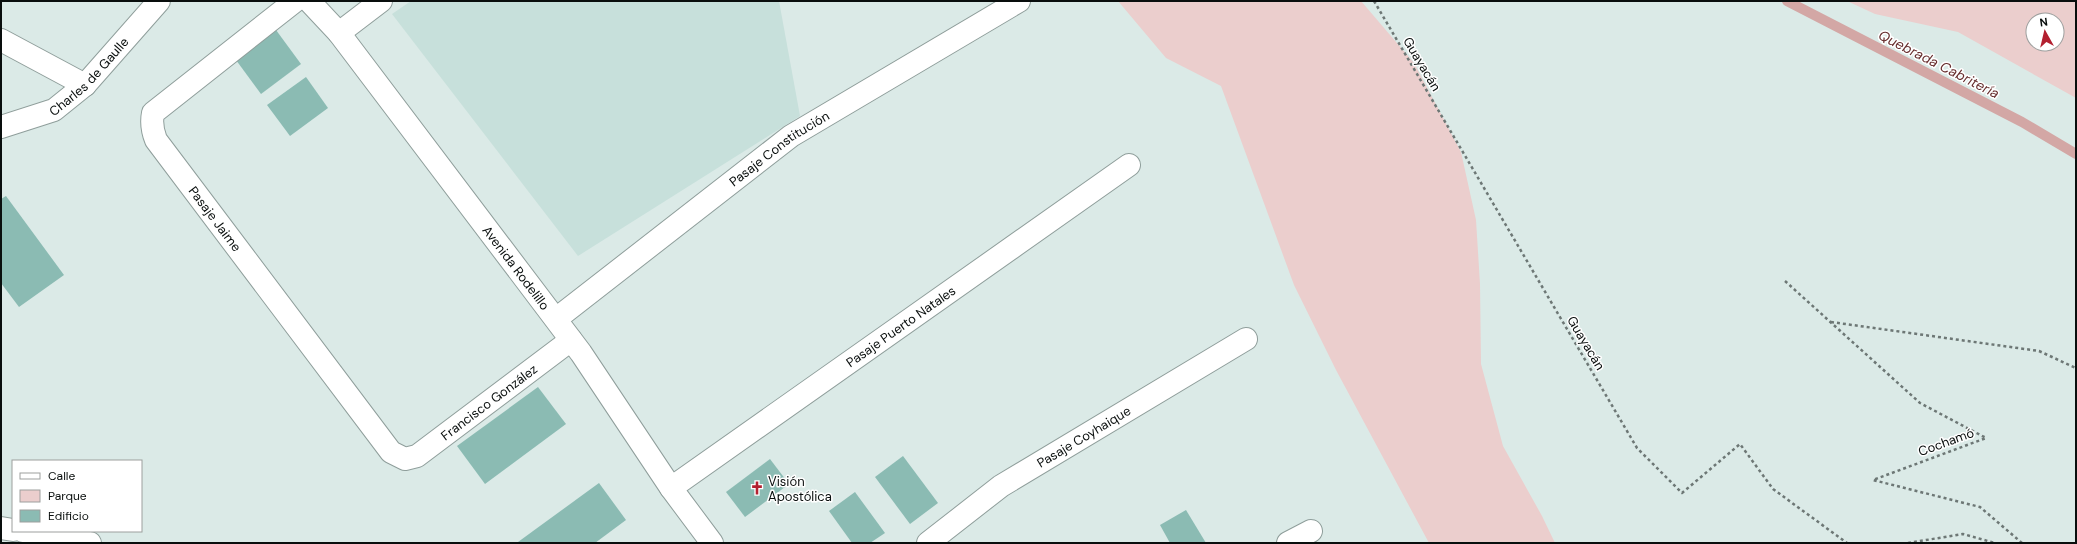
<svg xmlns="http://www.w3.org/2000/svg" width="2077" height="544" font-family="'DM Sans',sans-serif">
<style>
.built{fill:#c7e0db}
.green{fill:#ebcecd;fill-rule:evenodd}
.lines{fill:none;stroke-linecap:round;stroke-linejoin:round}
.stream{stroke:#d3a7a5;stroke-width:10}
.building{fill:#8bbbb3}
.minor-casing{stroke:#8f9e9b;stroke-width:24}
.tertiary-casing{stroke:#8f9e9b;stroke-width:24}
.path{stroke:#6d7775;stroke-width:2.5;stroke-dasharray:3 3;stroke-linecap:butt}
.minor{stroke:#fff;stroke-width:22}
.tertiary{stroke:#fff;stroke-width:22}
.labels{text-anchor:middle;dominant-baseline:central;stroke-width:3;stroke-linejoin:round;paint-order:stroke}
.street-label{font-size:13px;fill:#090e0d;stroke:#fff}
.poi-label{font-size:13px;fill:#090e0d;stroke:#fff;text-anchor:start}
.water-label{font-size:14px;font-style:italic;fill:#662d2d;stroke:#fff}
</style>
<rect width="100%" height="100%" fill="#dbeae7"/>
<polygon class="built" points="411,1 779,1 800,116 578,256 392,14"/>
<g class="green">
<polygon points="1118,1 1361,1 1414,63 1461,152 1476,220 1480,284 1481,364 1503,446 1542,516 1555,543 1429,543 1336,370 1294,285 1221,86 1166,58"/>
<path d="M1847,1H2076V98L1958,32L1875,14ZM2033,20H2057V44H2033Z"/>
</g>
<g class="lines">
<polyline class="stream" points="1787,1 2022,122 2076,154"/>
</g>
<g class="building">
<polygon points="276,30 301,64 261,94 236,60"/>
<polygon points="306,77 328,108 290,136 267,105"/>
<polygon points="6,196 64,275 19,307 1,283 1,199"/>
<polygon points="538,387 566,424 485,484 457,446"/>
<polygon points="903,456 938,503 910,524 875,477"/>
<polygon points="770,459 789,484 745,517 726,492"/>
<polygon points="599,483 626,520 595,543 518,542"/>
<polygon points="855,492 885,533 870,543 852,543 829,511"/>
<polygon points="1186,510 1206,543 1170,543 1160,525"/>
</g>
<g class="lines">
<g class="minor-casing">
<g id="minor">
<path id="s1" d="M295,1L153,113C151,123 152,130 156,140L391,452L405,459L417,456L571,340"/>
<polyline points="339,33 381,1"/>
<polyline points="1,40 85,85"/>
<path id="s2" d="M556,319L791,136L1019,1"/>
<path id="s3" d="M671,488L1129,165"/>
<polyline points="1,528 13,530"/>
<polyline points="23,531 90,543"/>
<path id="s4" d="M928,543L1001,486L1246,339"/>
<polyline points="1288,543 1311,531"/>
</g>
</g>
<g class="tertiary-casing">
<g id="tertiary">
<path id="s5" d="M309,1L339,33L581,353L671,488L712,543"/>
<path id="s6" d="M1,127L54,110L85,85L159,1"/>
</g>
</g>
<g class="path">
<polyline points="1374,1 1637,448 1682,493 1740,444 1773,489 1847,543"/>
<polyline points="1785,281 1920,403 1986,438 1873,480 1980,507 2022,543"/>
<polyline points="1831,322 2039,351 2076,368"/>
<polyline points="1908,543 1963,534 1995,543"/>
</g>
<use href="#minor" class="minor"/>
<use href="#tertiary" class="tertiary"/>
</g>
<defs>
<g id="church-bare" transform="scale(1.08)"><path d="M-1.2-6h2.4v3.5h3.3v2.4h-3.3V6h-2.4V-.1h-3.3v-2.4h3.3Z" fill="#b32030" stroke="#fff" stroke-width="2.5" paint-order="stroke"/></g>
</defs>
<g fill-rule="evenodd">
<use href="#church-bare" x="757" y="488"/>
</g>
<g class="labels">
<g class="street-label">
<text transform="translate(1422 64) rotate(59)">Guayacán</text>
<text stroke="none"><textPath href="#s6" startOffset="104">Charles de Gaulle</textPath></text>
<text stroke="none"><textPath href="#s2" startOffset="281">Pasaje Constitución</textPath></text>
<text stroke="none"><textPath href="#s1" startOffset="307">Pasaje Jaime</textPath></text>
<text stroke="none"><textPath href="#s5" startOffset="338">Avenida Rodelillo</textPath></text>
<text stroke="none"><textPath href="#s3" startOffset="281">Pasaje Puerto Natales</textPath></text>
<text transform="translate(1586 343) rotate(59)">Guayacán</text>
<text stroke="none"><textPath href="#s1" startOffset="717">Francisco González</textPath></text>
<text stroke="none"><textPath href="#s4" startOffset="189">Pasaje Coyhaique</textPath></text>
<text transform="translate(1946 442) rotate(-20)">Cochamó</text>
</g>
<g class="poi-label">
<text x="768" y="481">Visión<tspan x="768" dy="15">Apostólica</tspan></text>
</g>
<g class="water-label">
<text transform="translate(1939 64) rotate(27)">Quebrada Cabritería</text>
</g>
</g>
<rect width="2077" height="544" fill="none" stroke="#090e0d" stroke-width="4"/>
<rect x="12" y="460" width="130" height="72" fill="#ffffff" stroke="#9d9f9e"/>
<rect x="20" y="473" width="20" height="6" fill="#ffffff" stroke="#9d9f9e"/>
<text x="48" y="480" font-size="12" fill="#090e0d">Calle</text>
<rect x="20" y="490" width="20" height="12" fill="#ebcecd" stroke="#9d9f9e"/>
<text x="48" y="500" font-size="12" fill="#090e0d">Parque</text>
<rect x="20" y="510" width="20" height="12" fill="#8bbbb3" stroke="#9d9f9e"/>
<text x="48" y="520" font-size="12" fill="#090e0d">Edificio</text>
<g transform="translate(2045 32) rotate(352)"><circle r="19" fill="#ffffff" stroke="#9d9f9e"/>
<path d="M0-3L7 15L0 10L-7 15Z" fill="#b32030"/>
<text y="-6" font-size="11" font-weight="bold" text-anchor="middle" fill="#090e0d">N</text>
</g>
</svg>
